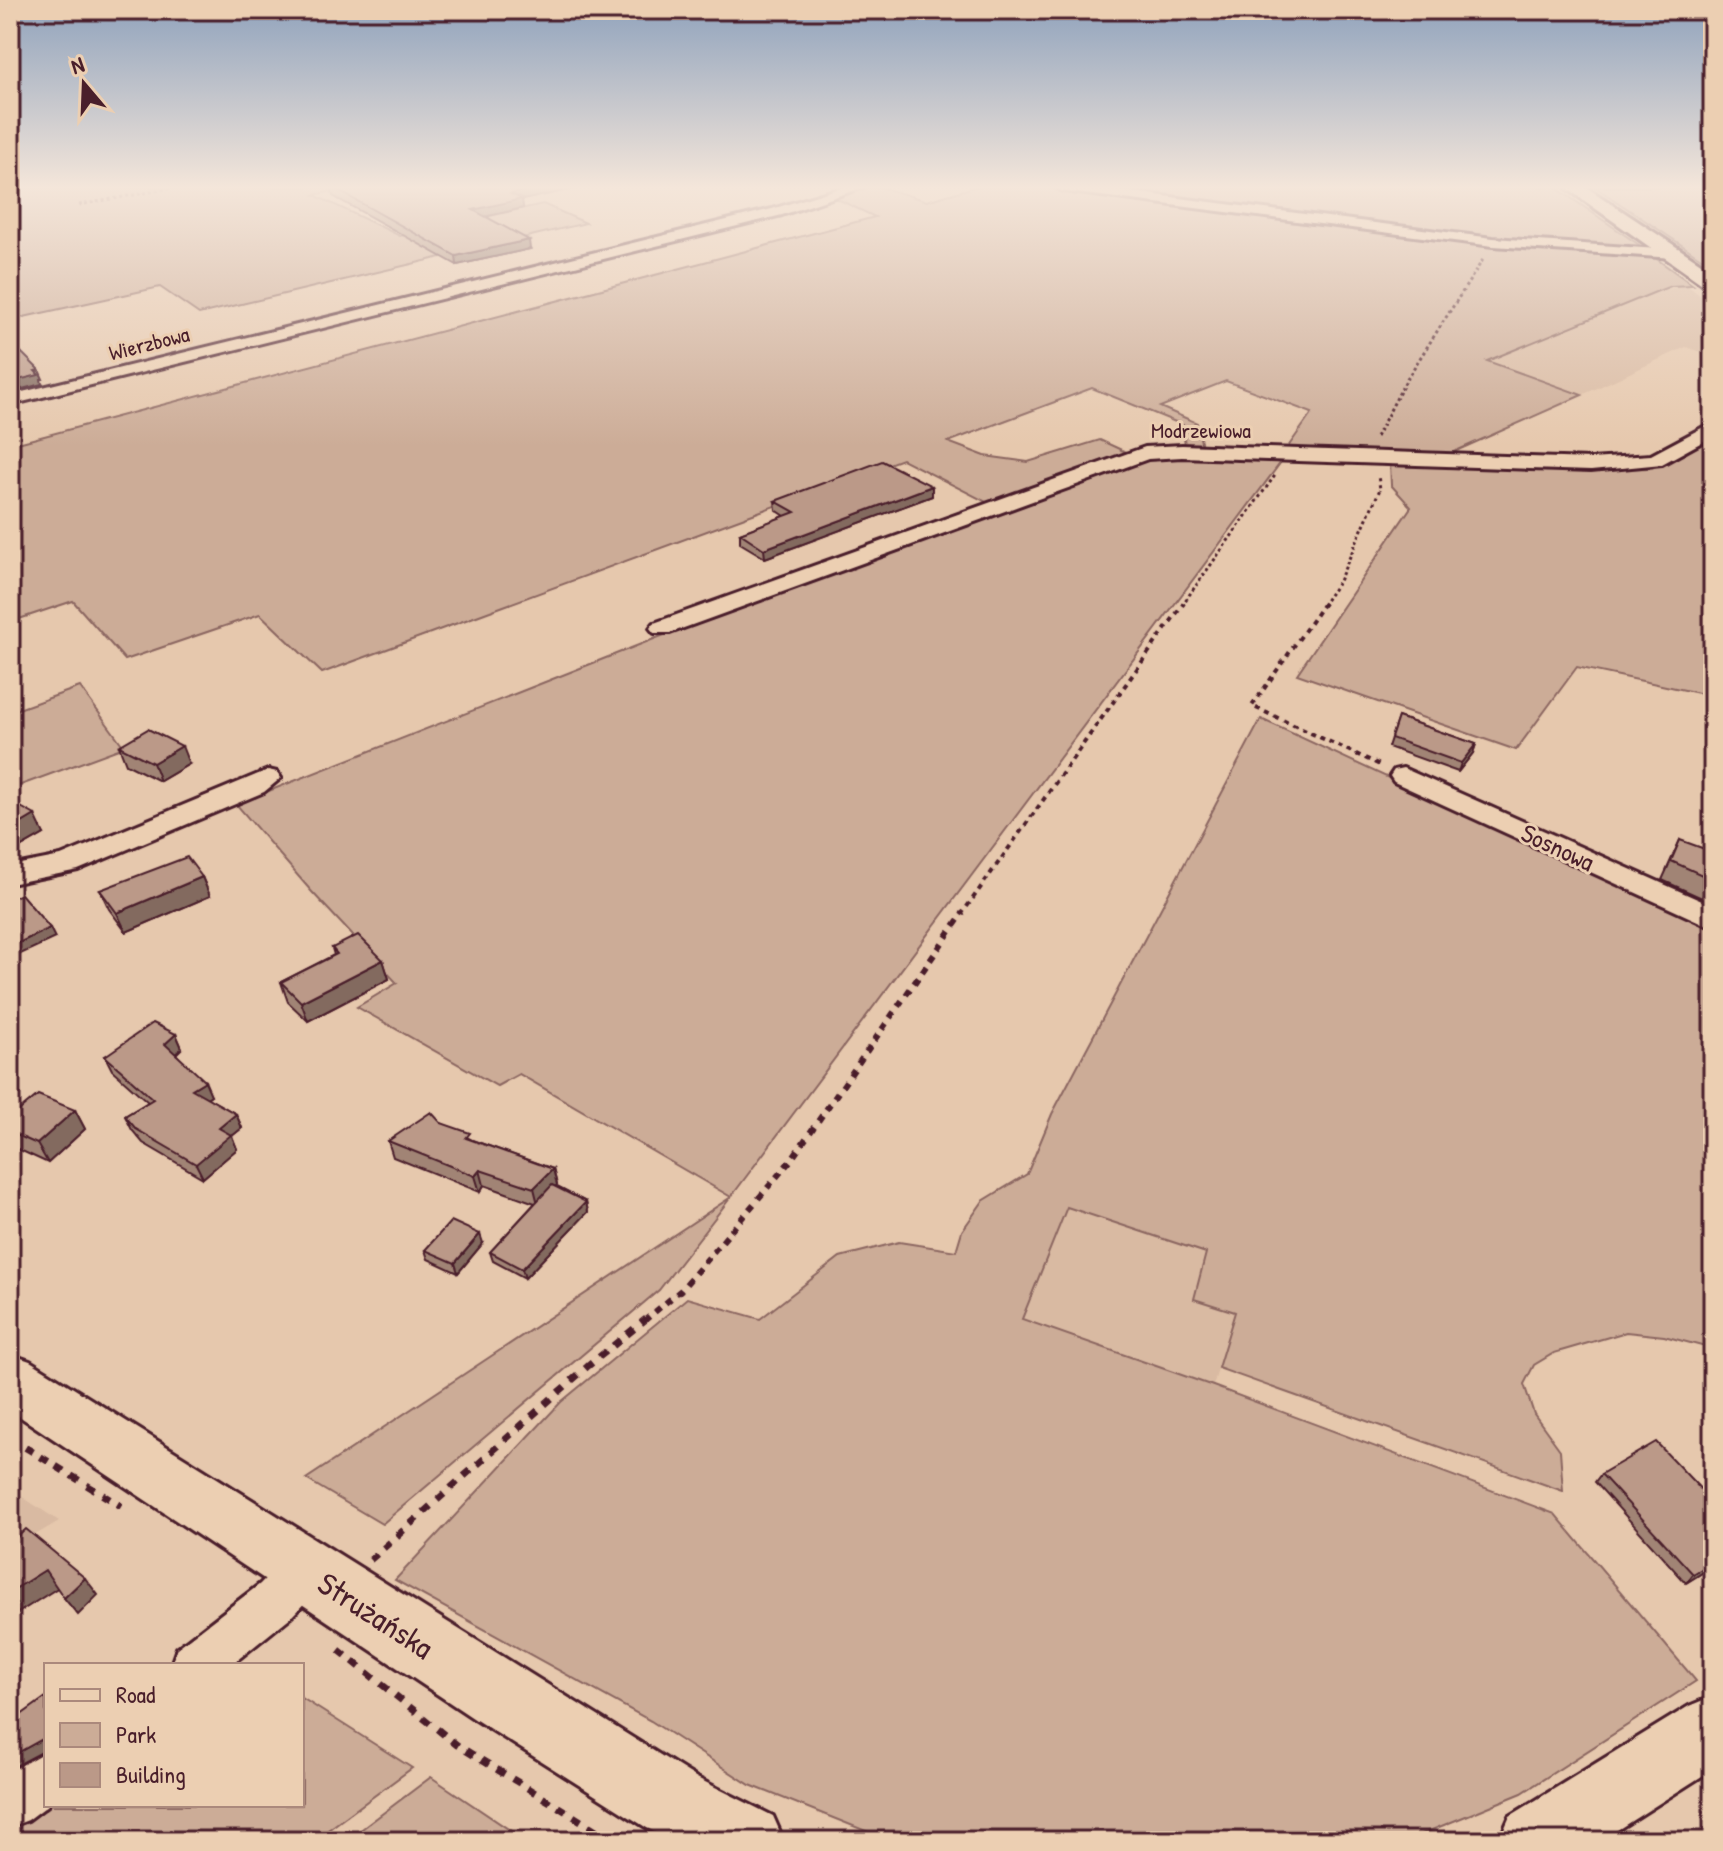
<svg xmlns="http://www.w3.org/2000/svg" width="1723" height="1851" font-family="'Patrick Hand',sans-serif">
<style>
.built{fill:#d9baa2}
.green{fill:#ccac97;stroke:#8b6661;stroke-width:2}
.lines{fill:none;stroke-linecap:round;stroke-linejoin:round}
.minor-casing{stroke:#4a1f2b;stroke-width:6}
.secondary-casing{stroke:#4a1f2b;stroke-width:6}
.path-far3{stroke:#4a1f2b;stroke-width:3;stroke-dasharray:3 3;stroke-linecap:butt}
.path-far2{stroke:#4a1f2b;stroke-width:4;stroke-dasharray:5 5;stroke-linecap:butt}
.path-far1{stroke:#4a1f2b;stroke-width:6;stroke-dasharray:7 7;stroke-linecap:butt}
.path{stroke:#4a1f2b;stroke-width:7;stroke-dasharray:9 9;stroke-linecap:butt}
.minor{fill:#eccfb2;fill-rule:evenodd}
.secondary{fill:#eccfb2;fill-rule:evenodd}
.wall{fill:#a18475;stroke:#4a1f2b;stroke-width:2}
.shaded-wall{fill:#836b5f;stroke:#4a1f2b;stroke-width:2}
.building{fill:#b98;stroke:#4a1f2b;stroke-width:2}
.labels{text-anchor:middle;dominant-baseline:central;stroke-width:6;stroke-linejoin:round;paint-order:stroke}
.far-street-label{font-size:22px;fill:#4a1f2b;stroke:#eccfb2}
.street-label{font-size:26px;fill:#4a1f2b;stroke:#eccfb2}
.near-street-label{font-size:32px;fill:#4a1f2b;stroke:#eccfb2}
</style>
<rect width="100%" height="100%" fill="#e6c8ad"/>
<filter id="ink" filterUnits="userSpaceOnUse"><feTurbulence type="fractalNoise" baseFrequency=".0125" numOctaves="2"/><feDisplacementMap in="SourceGraphic" scale="16" xChannelSelector="R" yChannelSelector="G"/><feConvolveMatrix kernelMatrix="1 2 1 2 8 2 1 2 1" color-interpolation-filters="sRGB"/></filter>
<g filter="url(#ink)">
<g class="built">
<polygon points="1687,285 1713,306 1713,356 1686,347 1582,395 1485,362 1658,291"/>
<polygon points="1067,1207 1207,1253 1235,1311 1213,1386 1022,1320"/>
<polygon points="10,1489 59,1521 10,1550"/>
</g>
<g class="green">
<polygon points="10,187 353,187 314,195 400,236 543,204 586,223 199,314 160,287 10,320"/>
<polygon points="865,187 880,187 927,201 974,187 1048,187 1544,249 1651,255 1693,285 1671,286 1658,291 1487,361 1582,395 1438,459 1285,451 1312,413 1226,381 1160,407 1197,423 1202,447 1185,447 1183,425 1092,388 948,442 985,456 1028,462 1100,440 1128,453 988,503 902,459 322,673 260,614 125,660 73,601 10,622 10,445 875,217 833,197"/>
<polygon points="1070,187 1555,187 1648,251 1448,234"/>
<polygon points="1595,187 1713,187 1713,266"/>
<polygon points="1713,435 1713,696 1577,667 1516,750 1297,674 1411,507 1391,485 1390,463 1537,470 1652,468"/>
<polygon points="1156,453 1284,458 731,1197 659,1290 382,1524 306,1479 731,1197 519,1074 497,1086 357,1007 397,983 312,892 236,804 659,637"/>
<polygon points="80,687 124,747 10,789 10,712"/>
<polygon points="1261,719 1713,928 1713,1349 1664,1336 1626,1332 1554,1353 1534,1365 1524,1384 1534,1414 1560,1450 1563,1491 1218,1368 1235,1312 1194,1299 1206,1253 1067,1207 1022,1319 1213,1386 1555,1514 1696,1681 1522,1793 1405,1841 891,1841 750,1785 651,1721 395,1580 561,1402 687,1298 760,1319 840,1257 899,1242 956,1251 962,1231 983,1201 1027,1174 1052,1114"/>
<polygon points="302,1698 412,1768 313,1841 10,1841 10,1816 46,1805 302,1805"/>
<polygon points="431,1777 526,1841 346,1841"/>
</g>
<g class="lines">
<g class="minor-casing">
<g id="minor">
<polygon points="843,187 864,187 782,215 10,405 10,395 772,209"/>
<polygon points="1055,187 1093,187 1493,238 1674,250 1681,254 1674,258 1493,246 1062,191"/>
<polygon points="1713,422 1713,436 1662,464 1591,471 1182,457 1148,459 670,633 654,633 650,628 654,623 1145,447 1182,445 1591,459 1651,455"/>
<polygon points="1403,768 1713,906 1713,928 1394,782 1390,776 1394,770"/>
<polygon points="268,770 277,772 281,778 264,792 78,870 10,884 10,866 61,856"/>
<polygon points="305,1548 321,1554 327,1570 321,1586 292,1616 231,1665 171,1665 177,1648 260,1584 289,1554"/>
<polygon points="46,1751 48,1805 28,1820 10,1827 10,1772"/>
</g>
</g>
<g class="secondary-casing">
<g id="secondary">
<polygon points="1565,187 1586,187 1713,271 1713,287 1705,286"/>
<polygon points="10,1354 30,1361 697,1778 773,1816 784,1841 673,1841 647,1828 476,1720 10,1410"/>
<polygon points="1713,1696 1713,1769 1600,1841 1499,1841 1510,1816 1689,1706"/>
</g>
</g>
<g class="path-far3">
<polyline points="79,205 177,187"/>
<polyline points="1376,437 1406,380 1484,258"/>
<polyline points="1182,605 1276,474"/>
<polyline points="1322,605 1339,581 1380,489 1378,476"/>
</g>
<g class="path-far2">
<polyline points="1324,603 1252,706 1380,765"/>
<polyline points="961,915 1184,603"/>
</g>
<polyline class="path-far1" points="644,1321 681,1290 791,1160 963,913"/>
<g class="path">
<polyline points="10,1438 121,1506"/>
<polyline points="370,1560 588,1366 646,1319"/>
<polyline points="339,1650 457,1745 614,1841"/>
</g>
<use href="#minor" class="minor"/>
<use href="#secondary" class="secondary"/>
</g>
<g class="wall">
<polygon points="331,187 582,187 522,200 523,208 486,216 530,249 457,265 333,196"/>
<polygon points="932,486 932,496 765,558 740,543 740,533 785,516 776,510 775,501"/>
<polygon points="1398,717 1476,744 1473,753 1458,772 1388,747"/>
<polygon points="119,746 189,764 160,781 126,764"/>
<polygon points="10,801 44,834 16,850 10,847"/>
<polygon points="1680,840 1711,879 1702,898 1662,880"/>
<polygon points="202,877 210,896 126,932 109,909 100,890"/>
<polygon points="332,948 383,960 389,979 308,1021 288,1002 281,982 334,955"/>
<polygon points="176,1034 182,1048 176,1054 211,1095 207,1098 236,1114 242,1128 232,1136 237,1149 203,1178 143,1143 132,1130 125,1116 148,1102 112,1070 105,1056"/>
<polygon points="75,1110 85,1129 48,1163 11,1146 10,1144 10,1118"/>
<polygon points="441,1123 472,1140 553,1169 557,1185 555,1186 586,1202 588,1212 525,1278 493,1261 490,1252 535,1203 484,1185 480,1192 393,1157 388,1141"/>
<polygon points="483,1243 458,1273 428,1259 425,1250"/>
<polygon points="1601,1474 1710,1499 1713,1498 1713,1566 1686,1583 1595,1482"/>
</g>
<g class="shaded-wall">
<polygon points="542,187 582,187 522,200 523,208 475,219 473,210 511,194"/>
<polygon points="529,240 530,249 457,265 456,256"/>
<polygon points="39,370 43,379 41,379 42,384 10,392 10,382"/>
<polygon points="932,486 932,496 765,558 764,549"/>
<polygon points="1476,744 1473,753 1458,772 1461,763"/>
<polygon points="182,746 189,764 160,781 153,763"/>
<polygon points="35,815 44,834 16,850 10,838 10,830"/>
<polygon points="202,877 210,896 126,932 117,913"/>
<polygon points="50,928 55,938 12,958 10,954 10,947"/>
<polygon points="383,960 389,979 308,1021 301,1002"/>
<polygon points="176,1034 182,1048 171,1058 165,1044"/>
<polygon points="205,1081 211,1095 199,1103 192,1089"/>
<polygon points="75,1110 85,1129 48,1163 37,1144"/>
<polygon points="236,1114 242,1128 232,1136 237,1149 203,1178 196,1164 219,1128"/>
<polygon points="553,1169 557,1185 538,1204 534,1188"/>
<polygon points="480,1170 484,1185 480,1192 475,1176"/>
<polygon points="586,1202 588,1212 525,1278 522,1269"/>
<polygon points="480,1234 483,1243 458,1273 455,1263"/>
<polygon points="1713,1562 1713,1566 1686,1583 1693,1574"/>
<polygon points="45,1570 59,1587 10,1618 10,1592"/>
<polygon points="85,1578 98,1595 78,1615 64,1598"/>
<polygon points="46,1737 46,1750 10,1769 10,1757"/>
</g>
<g class="building">
<polygon points="332,187 542,187 511,194 522,199 473,210 529,240 456,256"/>
<polygon points="18,349 39,370 35,371 39,375 10,382 10,351"/>
<polygon points="882,461 932,486 764,549 740,533 795,512 775,501"/>
<polygon points="1398,717 1476,744 1461,763 1391,738"/>
<polygon points="148,729 182,746 153,763 119,746"/>
<polygon points="10,801 35,815 10,830"/>
<polygon points="1680,840 1713,852 1713,874 1711,879 1671,861"/>
<polygon points="187,857 202,877 117,913 100,890"/>
<polygon points="21,894 50,928 10,947 10,899"/>
<polygon points="358,935 383,960 301,1002 281,982 337,954 332,948"/>
<polygon points="153,1023 176,1034 165,1044 205,1081 192,1089 236,1114 219,1128 231,1135 196,1164 136,1129 125,1116 153,1099 105,1056"/>
<polygon points="38,1095 75,1110 37,1144 10,1132 10,1118"/>
<polygon points="431,1112 441,1123 470,1133 466,1138 553,1169 534,1188 480,1170 475,1176 388,1141"/>
<polygon points="552,1185 586,1202 522,1269 490,1252"/>
<polygon points="451,1221 480,1234 455,1263 425,1250"/>
<polygon points="1656,1442 1710,1499 1713,1498 1713,1562 1693,1574 1601,1474"/>
<polygon points="26,1529 85,1578 64,1598 45,1570 10,1592 10,1544"/>
<polygon points="46,1697 46,1737 10,1757 10,1723"/>
</g>
</g>
<linearGradient id="sky" x2="0" y2="1"><stop stop-color="#8fa2bc"/><stop offset="0.42" stop-color="#f4e6da"/><stop offset="1" stop-color="#f4e6da" stop-opacity="0"/></linearGradient>
<rect width="1723" height="446" fill="url(#sky)"/>
<g class="labels">
<g class="far-street-label">
<text transform="translate(149 343) rotate(-14)">Wierzbowa</text>
<text x="1201" y="430">Modrzewiowa</text>
</g>
<g class="street-label">
<text transform="translate(1558 847) rotate(25)">Sosnowa</text>
</g>
<g class="near-street-label">
<text transform="translate(376 1615) rotate(33)">Strużańska</text>
</g>
</g>
<rect width="1723" height="1851" fill="none" stroke="#eccfb2" stroke-width="40"/>
<rect x="20" y="20" width="1683" height="1811" fill="none" stroke="#4a1f2b" stroke-width="3" filter="url(#ink)"/>
<rect x="44" y="1663" width="260" height="144" fill="#eccfb2" stroke="#ab897c" stroke-width="2"/>
<rect x="60" y="1689" width="40" height="12" fill="#eccfb2" stroke="#ab897c" stroke-width="2"/>
<text x="116" y="1703" font-size="24" fill="#4a1f2b">Road</text>
<rect x="60" y="1723" width="40" height="24" fill="#ccac97" stroke="#ab897c" stroke-width="2"/>
<text x="116" y="1743" font-size="24" fill="#4a1f2b">Park</text>
<rect x="60" y="1763" width="40" height="24" fill="#bb9988" stroke="#ab897c" stroke-width="2"/>
<text x="116" y="1783" font-size="24" fill="#4a1f2b">Building</text>
<g transform="translate(84 84) rotate(341)" stroke="#eccfb2" stroke-width="6" paint-order="stroke">
<path d="M0-6L14 30L0 20L-14 30Z" fill="#4a1f2b"/>
<text y="-12" font-size="22" font-weight="bold" text-anchor="middle" fill="#4a1f2b">N</text>
</g>
</svg>
